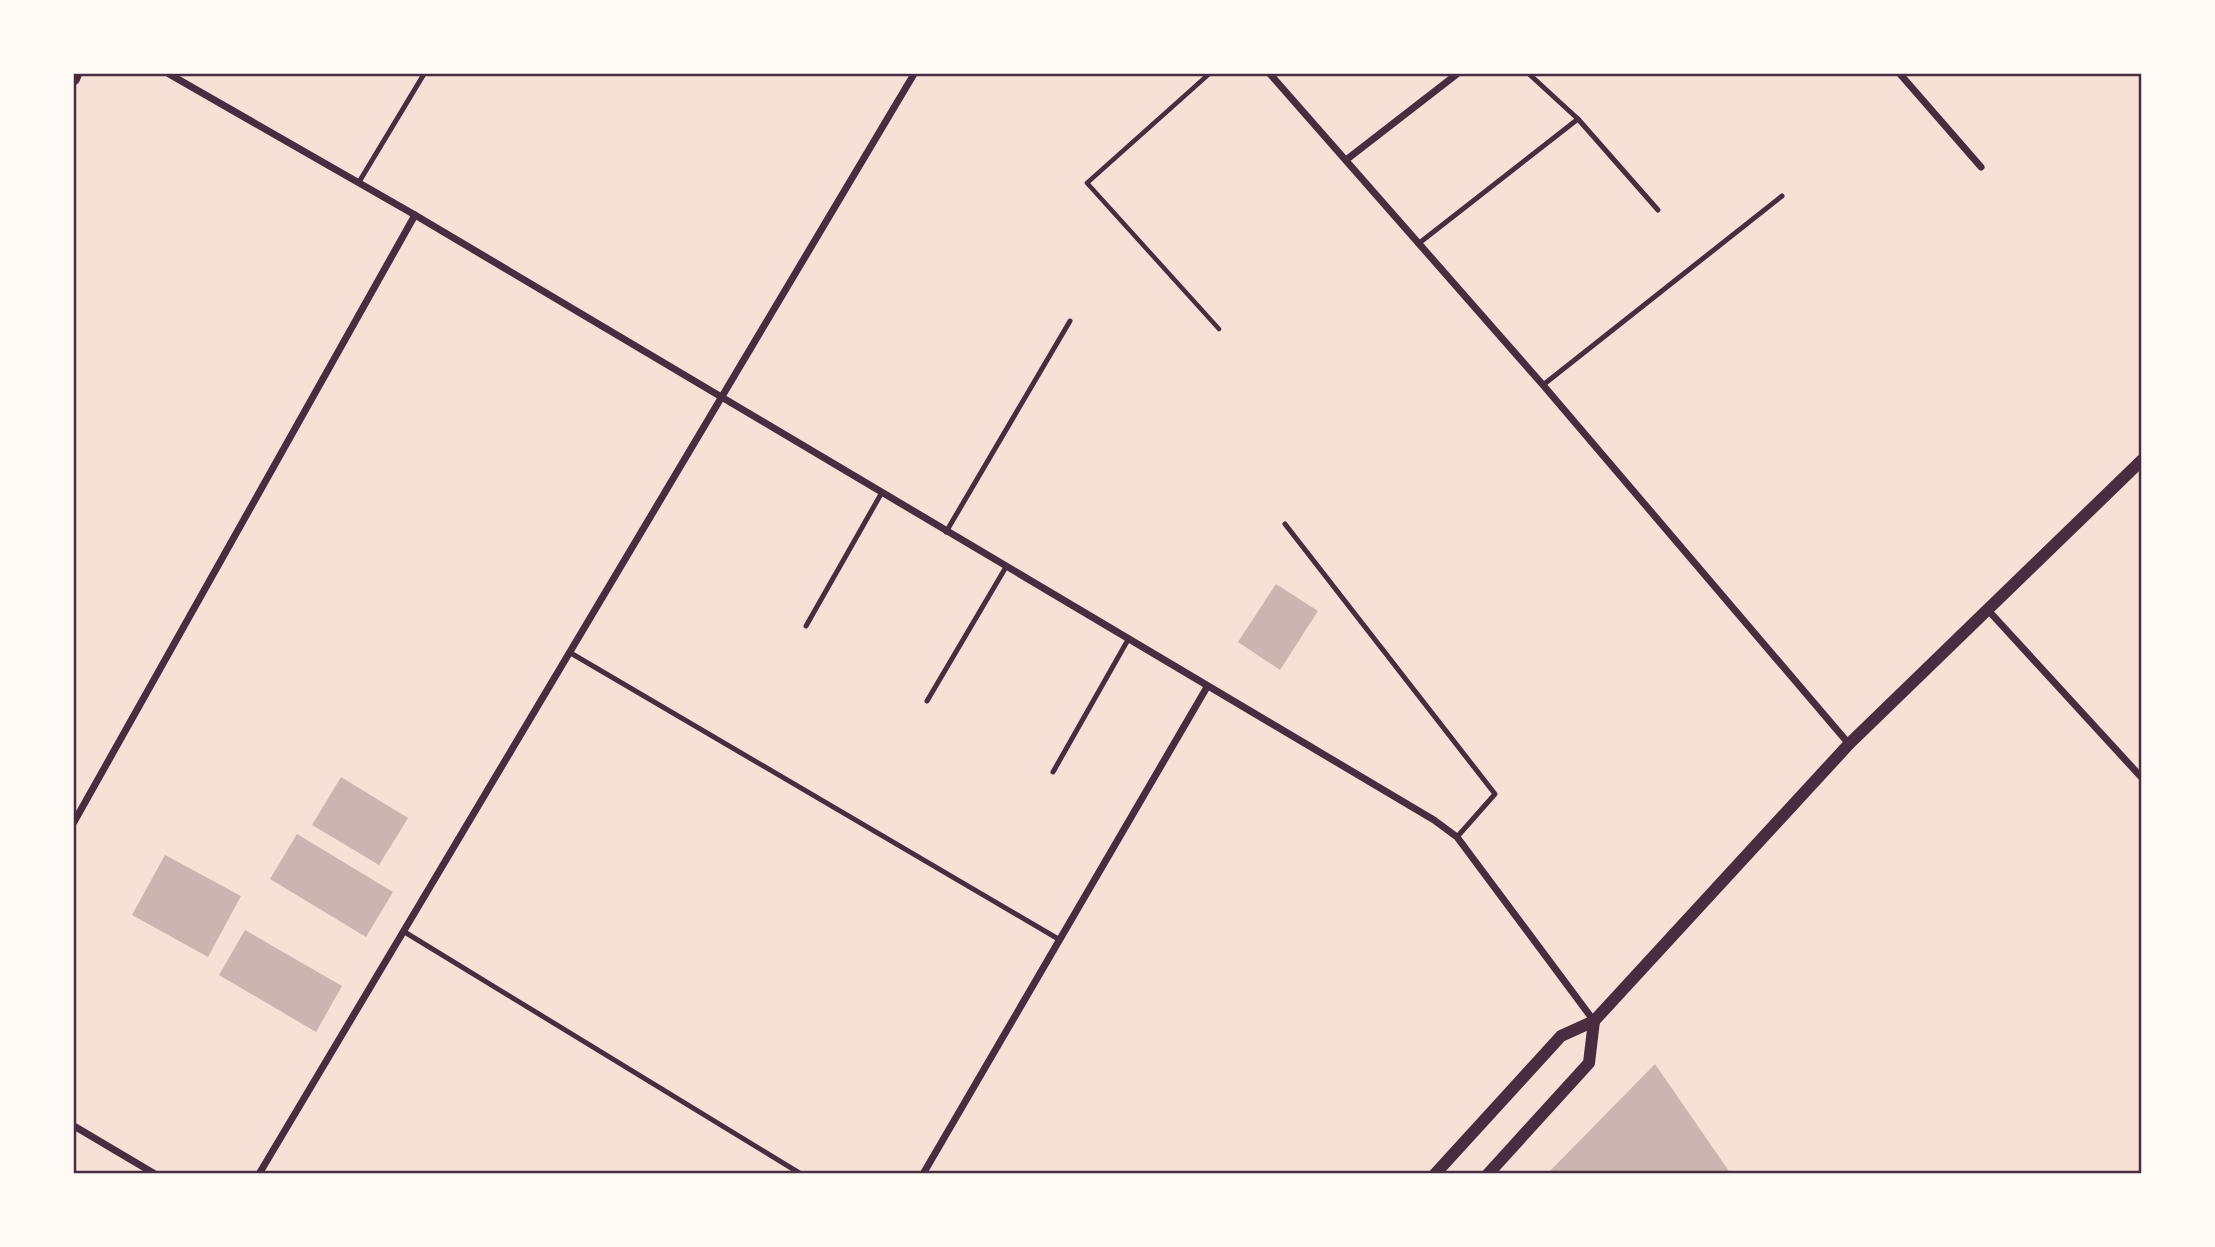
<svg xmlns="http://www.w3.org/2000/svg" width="2215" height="1247" font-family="'IBM Plex Sans',sans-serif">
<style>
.building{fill:#ccb4b1}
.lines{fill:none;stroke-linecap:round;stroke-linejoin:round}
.path{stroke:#4a2c40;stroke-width:4.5}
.service{stroke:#4a2c40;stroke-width:5}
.minor{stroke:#4a2c40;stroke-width:7}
.tertiary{stroke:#4a2c40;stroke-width:12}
.neatline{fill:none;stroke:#4a2c40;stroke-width:2.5}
</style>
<rect width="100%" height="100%" fill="#f7e1d7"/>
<g class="building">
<polygon points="1276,584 1318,611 1280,670 1238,642"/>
<polygon points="341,777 408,818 379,865 312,825"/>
<polygon points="297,834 393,892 366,937 270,879"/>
<polygon points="165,855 241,896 208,957 132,915"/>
<polygon points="245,930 342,986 316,1032 219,975"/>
<polygon points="1655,1064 1731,1174 1547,1174"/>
</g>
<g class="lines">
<polyline class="path" points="1209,74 1087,183 1219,329"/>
<g class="service">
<polyline points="1529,74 1578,119 1658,210"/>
<polyline points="359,182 424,74"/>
<polyline points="1418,244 1578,119"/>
<polyline points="1543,385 1782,196"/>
<polyline points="1285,524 1495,794 1457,837"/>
<polyline points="946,532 1070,321"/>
<polyline points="806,626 881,494"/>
<polyline points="569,652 1060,940"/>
<polyline points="927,701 1006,567"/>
<polyline points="1053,772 1129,638"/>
<polyline points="403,931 801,1174"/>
</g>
<g class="minor">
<polyline points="169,74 415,215 1434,820 1457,837 1594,1021"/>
<polyline points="1270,74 1543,385 1849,744"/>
<polyline points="1900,74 1981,167"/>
<polyline points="1346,160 1457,74"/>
<polyline points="1987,609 2142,778"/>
<polyline points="74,822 415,215"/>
<polyline points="74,1126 155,1174"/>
<polyline points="259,1174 914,74"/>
<polyline points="923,1174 1207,687"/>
</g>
<g class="tertiary">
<polyline points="74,79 76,74"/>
<polyline points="1435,1174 1561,1036 1594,1021 1849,744 2142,460"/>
<polyline points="1488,1174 1589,1063 1594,1021"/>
</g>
</g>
<rect width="2215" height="1247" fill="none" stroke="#fffaf5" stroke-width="150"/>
<rect x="75" y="75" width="2065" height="1097" class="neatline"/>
</svg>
